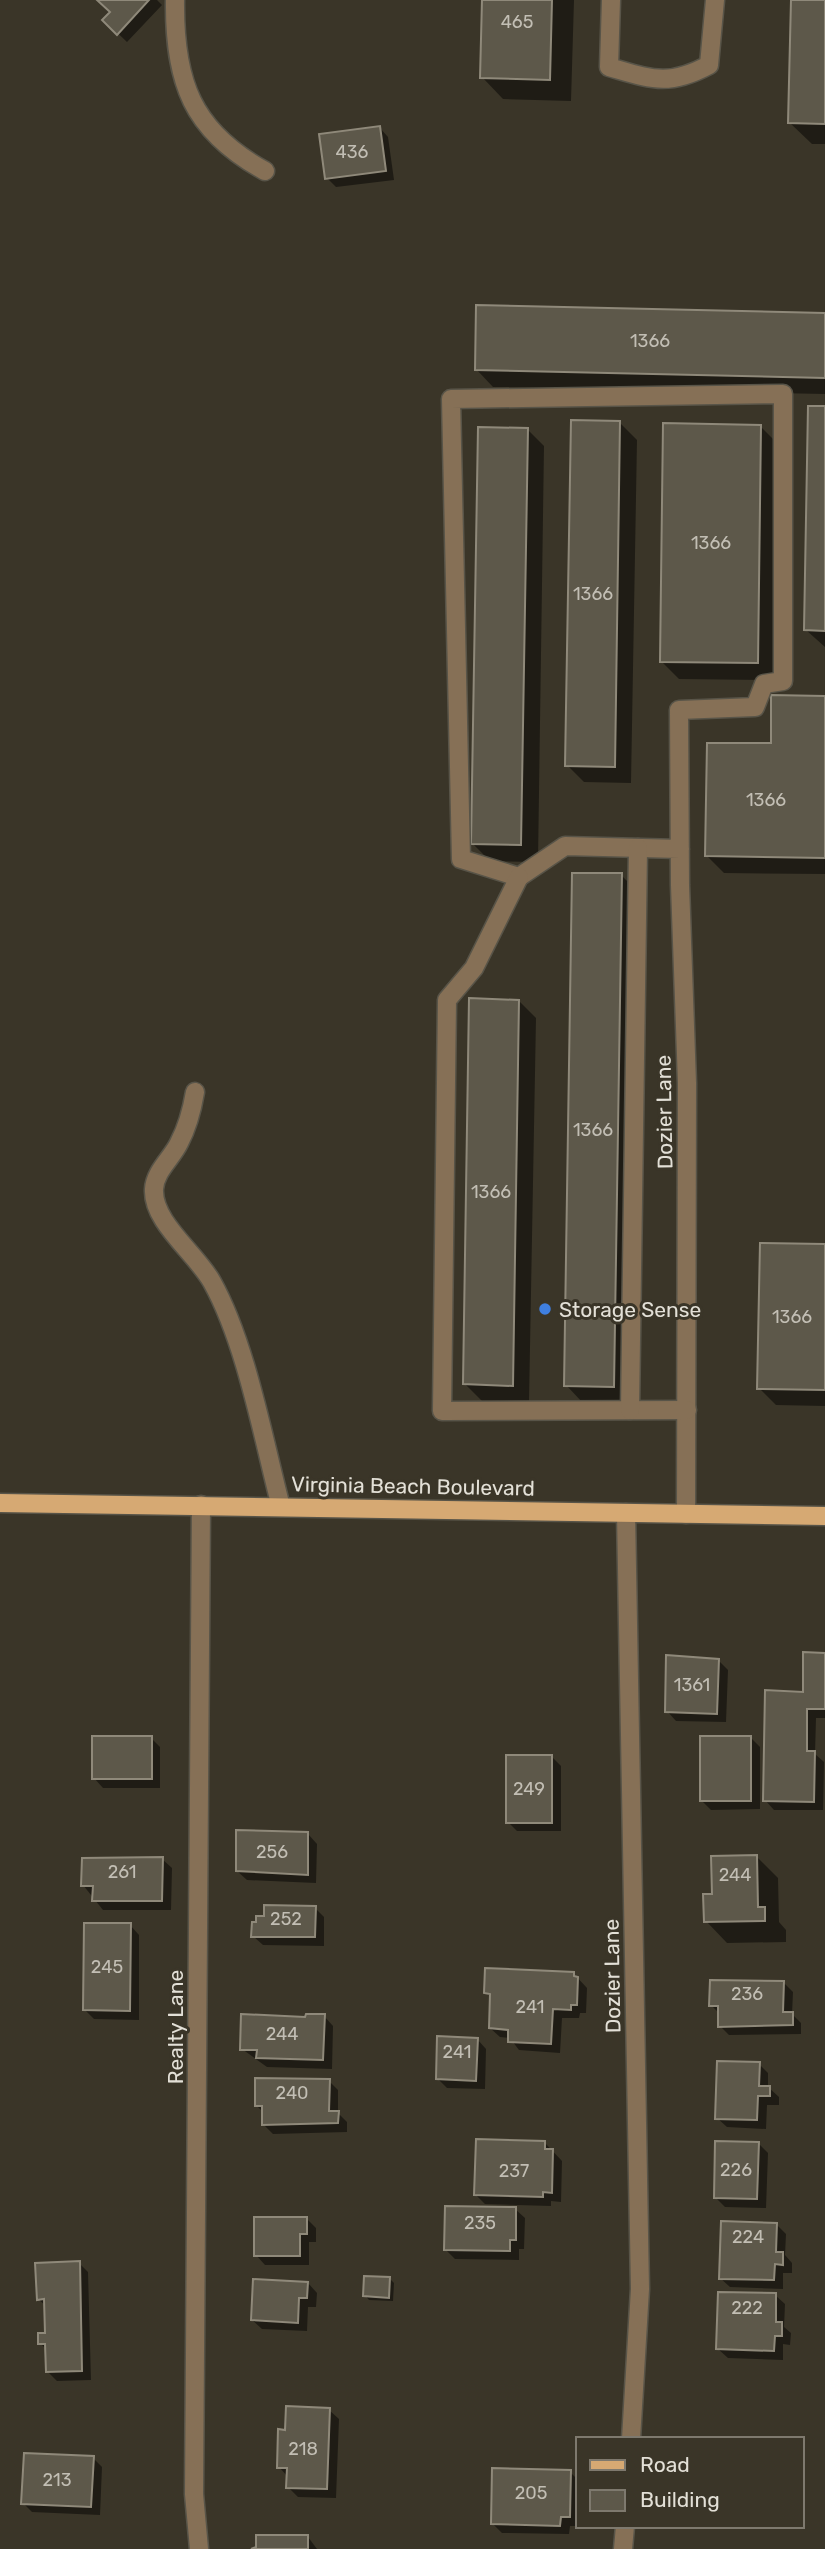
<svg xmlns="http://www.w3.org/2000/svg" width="825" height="2549" font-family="Rubik,sans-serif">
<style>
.shadow{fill:#0007}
.building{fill:#5d584a;stroke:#8f897a;stroke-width:2}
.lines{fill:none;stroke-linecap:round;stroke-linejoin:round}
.minor-casing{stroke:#585448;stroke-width:21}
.major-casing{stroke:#585448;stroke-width:21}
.minor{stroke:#867056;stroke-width:18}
.major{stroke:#d6a973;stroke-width:18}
.shop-dot{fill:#3f7fe0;stroke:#3a3528;stroke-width:2.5}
.labels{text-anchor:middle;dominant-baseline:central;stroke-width:6;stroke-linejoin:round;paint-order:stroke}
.number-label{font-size:18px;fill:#c2beb4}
.street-label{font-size:21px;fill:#e3e0d7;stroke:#3a3528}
.poi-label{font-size:21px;fill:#e3e0d7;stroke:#3a3528;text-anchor:start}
</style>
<rect width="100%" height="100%" fill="#3a3528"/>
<g class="shadow">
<polygon points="99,0 157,0 162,5 127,42 104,20 112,12"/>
<polygon points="484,0 574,0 571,101 503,99 482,77"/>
<polygon points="793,0 825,0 825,144 812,144 790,123"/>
<polygon points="379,127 388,137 394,180 336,187 327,178"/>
<polygon points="825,315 825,394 493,387 476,369"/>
<polygon points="825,408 825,647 806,630"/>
<polygon points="620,423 637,440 631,783 584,782 567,765"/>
<polygon points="760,426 777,443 775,680 679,679 662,662"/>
<polygon points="527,429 544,446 538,862 490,861 473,844"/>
<polygon points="825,698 825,874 724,873 707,856 773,745"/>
<polygon points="621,875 638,892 630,1403 583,1403 566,1385"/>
<polygon points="519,1001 536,1018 529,1402 482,1401 465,1384"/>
<polygon points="825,1246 825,1406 776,1405 759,1388"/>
<polygon points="825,1656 825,1718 816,1718 815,1754 824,1762 823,1810 774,1810 765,1800 804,1693"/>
<polygon points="718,1660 728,1670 726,1722 676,1721 667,1711"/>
<polygon points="151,1738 160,1747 160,1788 103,1788 94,1778"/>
<polygon points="751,1738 760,1747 760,1809 711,1810 701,1800"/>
<polygon points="552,1757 561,1766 561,1831 517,1831 508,1822"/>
<polygon points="308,1834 317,1844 316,1883 247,1880 237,1871"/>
<polygon points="757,1857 778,1878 779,1922 786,1930 786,1942 727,1943 706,1921 713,1896"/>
<polygon points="162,1859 172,1868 171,1910 103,1910 83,1885"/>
<polygon points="315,1908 324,1917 324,1946 263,1945 253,1936"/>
<polygon points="130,1925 139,1935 139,2020 94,2019 85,2010"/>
<polygon points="574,1974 587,1988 586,2013 580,2013 579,2018 562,2018 560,2053 519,2050 510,2038 500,2037 490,2028 492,1998 486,1992"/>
<polygon points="784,1983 793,1992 792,2014 801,2023 801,2034 729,2035 720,2026 720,2014 711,2005"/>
<polygon points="324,2016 333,2026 332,2069 267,2067 242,2049 307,2019"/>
<polygon points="477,2039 486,2049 485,2089 447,2088 438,2079"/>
<polygon points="759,2064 768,2073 768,2087 779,2097 779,2105 767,2105 766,2129 727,2127 717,2118"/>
<polygon points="329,2081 338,2090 338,2113 347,2122 347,2132 273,2134 263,2124 263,2112 256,2105"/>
<polygon points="545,2143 562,2161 561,2202 551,2201 551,2206 485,2204 476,2195"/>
<polygon points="759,2144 768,2153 766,2208 725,2207 715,2197"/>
<polygon points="515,2209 525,2218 524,2249 519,2249 519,2260 455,2259 446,2250"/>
<polygon points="306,2218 316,2228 316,2242 309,2242 309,2265 265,2265 256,2255"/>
<polygon points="776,2224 786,2234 785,2255 792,2263 792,2273 783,2273 783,2289 730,2287 720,2278"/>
<polygon points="79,2263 88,2272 91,2380 57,2381 47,2371 47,2350 40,2343 46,2334 46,2306 38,2299"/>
<polygon points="390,2279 394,2283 393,2301 369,2300 365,2295"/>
<polygon points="308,2283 317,2293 316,2307 308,2307 307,2331 262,2329 252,2320"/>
<polygon points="775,2295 785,2304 784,2327 791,2333 790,2345 783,2344 783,2360 728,2358 718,2349"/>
<polygon points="329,2410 339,2419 336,2498 298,2497 288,2487 288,2477 279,2467 287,2432"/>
<polygon points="93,2458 102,2467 100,2515 32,2512 23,2503"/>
<polygon points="570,2472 578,2480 578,2526 570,2526 569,2534 502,2533 493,2524"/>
<polygon points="308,2537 317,2549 253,2549"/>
</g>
<g class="building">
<polygon points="97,0 149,0 117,35 102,20 110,12"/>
<polygon points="482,0 552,0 550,80 480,78"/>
<polygon points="791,0 825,0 825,124 788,123"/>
<polygon points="380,126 386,171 325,179 319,134"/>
<polygon points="476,305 825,313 825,378 475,370"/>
<polygon points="808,406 825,406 825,631 804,630"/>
<polygon points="571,420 620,421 615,767 565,766"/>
<polygon points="663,423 761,425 758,663 660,662"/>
<polygon points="478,427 528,428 521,845 471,844"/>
<polygon points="771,695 825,696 825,858 705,856 707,743 771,743"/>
<polygon points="572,873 622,873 614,1387 564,1386"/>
<polygon points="469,998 519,1000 513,1386 463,1384"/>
<polygon points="760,1243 825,1244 825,1390 757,1389"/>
<polygon points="803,1652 825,1653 825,1709 807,1709 807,1751 815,1751 814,1802 763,1801 765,1690 803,1692"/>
<polygon points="666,1655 719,1659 717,1714 665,1712"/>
<rect x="92" y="1736" width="60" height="43"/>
<rect x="700" y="1736" width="51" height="65"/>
<rect x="506" y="1755" width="46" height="68"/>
<polygon points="236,1830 308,1832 308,1875 236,1871"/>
<polygon points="757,1855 758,1907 765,1907 765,1921 704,1922 703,1894 712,1894 711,1856"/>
<polygon points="163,1857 162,1901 92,1901 93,1886 81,1886 82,1858"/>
<polygon points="264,1905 316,1906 315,1937 251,1937 252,1922 256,1922 256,1916 264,1916"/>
<polygon points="84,1923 131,1923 130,2011 83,2010"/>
<polygon points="485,1968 574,1972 574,1976 578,1977 577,2005 571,2005 571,2010 553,2009 551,2044 508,2042 508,2030 489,2028 490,1994 484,1993"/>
<polygon points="710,1980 784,1981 783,2012 793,2012 793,2025 718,2027 718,2006 709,2006"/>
<polygon points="241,2014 305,2017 306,2014 325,2014 323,2060 256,2058 257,2050 240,2050"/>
<polygon points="437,2036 478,2038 476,2081 436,2079"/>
<polygon points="717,2061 760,2062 759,2086 770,2086 770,2096 758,2096 757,2120 715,2119"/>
<polygon points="255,2078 330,2079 329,2111 339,2111 338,2123 262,2125 262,2106 255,2106"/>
<polygon points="476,2139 545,2141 545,2149 553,2149 552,2193 543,2192 543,2197 474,2195"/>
<polygon points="715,2141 759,2142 757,2199 714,2198"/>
<polygon points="445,2206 516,2207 516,2240 510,2240 510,2251 444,2250"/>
<polygon points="254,2217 307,2217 307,2234 300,2234 300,2256 254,2256"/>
<polygon points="721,2221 777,2223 776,2252 783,2252 783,2265 775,2264 774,2280 719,2279"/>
<polygon points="80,2261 82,2371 46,2372 45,2344 38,2344 38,2333 45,2333 44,2299 37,2300 35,2263"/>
<polygon points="364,2276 390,2277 389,2298 363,2296"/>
<polygon points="253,2279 308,2282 307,2298 299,2298 298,2323 251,2320"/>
<polygon points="718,2292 776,2293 776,2322 782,2322 782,2336 775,2336 774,2351 716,2349"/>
<polygon points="286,2406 330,2408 327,2489 286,2488 287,2468 277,2468 278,2429 285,2430"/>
<polygon points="24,2453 94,2456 91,2507 21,2504"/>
<polygon points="492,2468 571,2470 570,2517 561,2517 560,2526 491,2524"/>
<polygon points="256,2535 308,2535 308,2549 251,2549 256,2547"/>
</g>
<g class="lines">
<g class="minor-casing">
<g id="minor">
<path d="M175,0C174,82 192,131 265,171"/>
<path d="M611,0L609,67C651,79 668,87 709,65L715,0"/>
<polyline points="680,849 565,846 519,877 461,859 451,399 783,394 783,681 764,684 755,707 679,710 680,885 687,1083 686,1514"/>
<polyline points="519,877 474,968 447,1000 442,1411 687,1410"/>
<path d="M195,1092C192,1110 188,1126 179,1143C172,1158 155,1171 154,1189C152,1222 196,1253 212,1282C246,1343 263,1438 281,1507"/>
<polyline points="630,1410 638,848"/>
<polyline points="626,1513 640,2289 631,2439"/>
<polyline points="199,2549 194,2494 201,1505"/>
<polyline points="623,2549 625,2526"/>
</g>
</g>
<g class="major-casing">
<polyline id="major" points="0,1503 825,1516"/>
</g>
<use href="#minor" class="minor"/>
<use href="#major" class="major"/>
</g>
<circle class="shop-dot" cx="545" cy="1309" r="7"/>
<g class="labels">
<g class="number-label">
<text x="517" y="22">465</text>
<text x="352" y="152">436</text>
<text x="650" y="341">1366</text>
<text x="711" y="543">1366</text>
<text x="593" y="594">1366</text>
<text x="766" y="800">1366</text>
<text x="593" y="1130">1366</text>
<text x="491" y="1192">1366</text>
<text x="792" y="1317">1366</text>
<text x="692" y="1685">1361</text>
<text x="529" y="1789">249</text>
<text x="272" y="1852">256</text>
<text x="122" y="1872">261</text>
<text x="735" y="1875">244</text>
<text x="286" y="1919">252</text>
<text x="107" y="1967">245</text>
<text x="747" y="1994">236</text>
<text x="530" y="2007">241</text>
<text x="282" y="2034">244</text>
<text x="457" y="2052">241</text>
<text x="292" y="2093">240</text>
<text x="736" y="2170">226</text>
<text x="514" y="2171">237</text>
<text x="480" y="2223">235</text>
<text x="748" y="2237">224</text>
<text x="747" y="2308">222</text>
<text x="303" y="2449">218</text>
<text x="57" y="2480">213</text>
<text x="531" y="2493">205</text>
</g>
<g class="street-label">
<text transform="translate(664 1112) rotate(-91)">Dozier Lane</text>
<text transform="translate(413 1486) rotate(1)">Virginia Beach Boulevard</text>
<text transform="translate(612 1976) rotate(-91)">Dozier Lane</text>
<text transform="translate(175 2027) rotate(-90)">Realty Lane</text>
</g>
<g class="poi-label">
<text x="559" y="1309">Storage Sense</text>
</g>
</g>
<rect x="576" y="2437" width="228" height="91" fill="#3a3528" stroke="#7e796e" stroke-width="2"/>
<rect x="590" y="2460" width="35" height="10" fill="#d6a973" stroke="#7e796e" stroke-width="2"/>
<text x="640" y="2472" font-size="21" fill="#e3e0d7">Road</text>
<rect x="590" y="2490" width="35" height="21" fill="#5d584a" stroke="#7e796e" stroke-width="2"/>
<text x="640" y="2507" font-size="21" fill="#e3e0d7">Building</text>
</svg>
